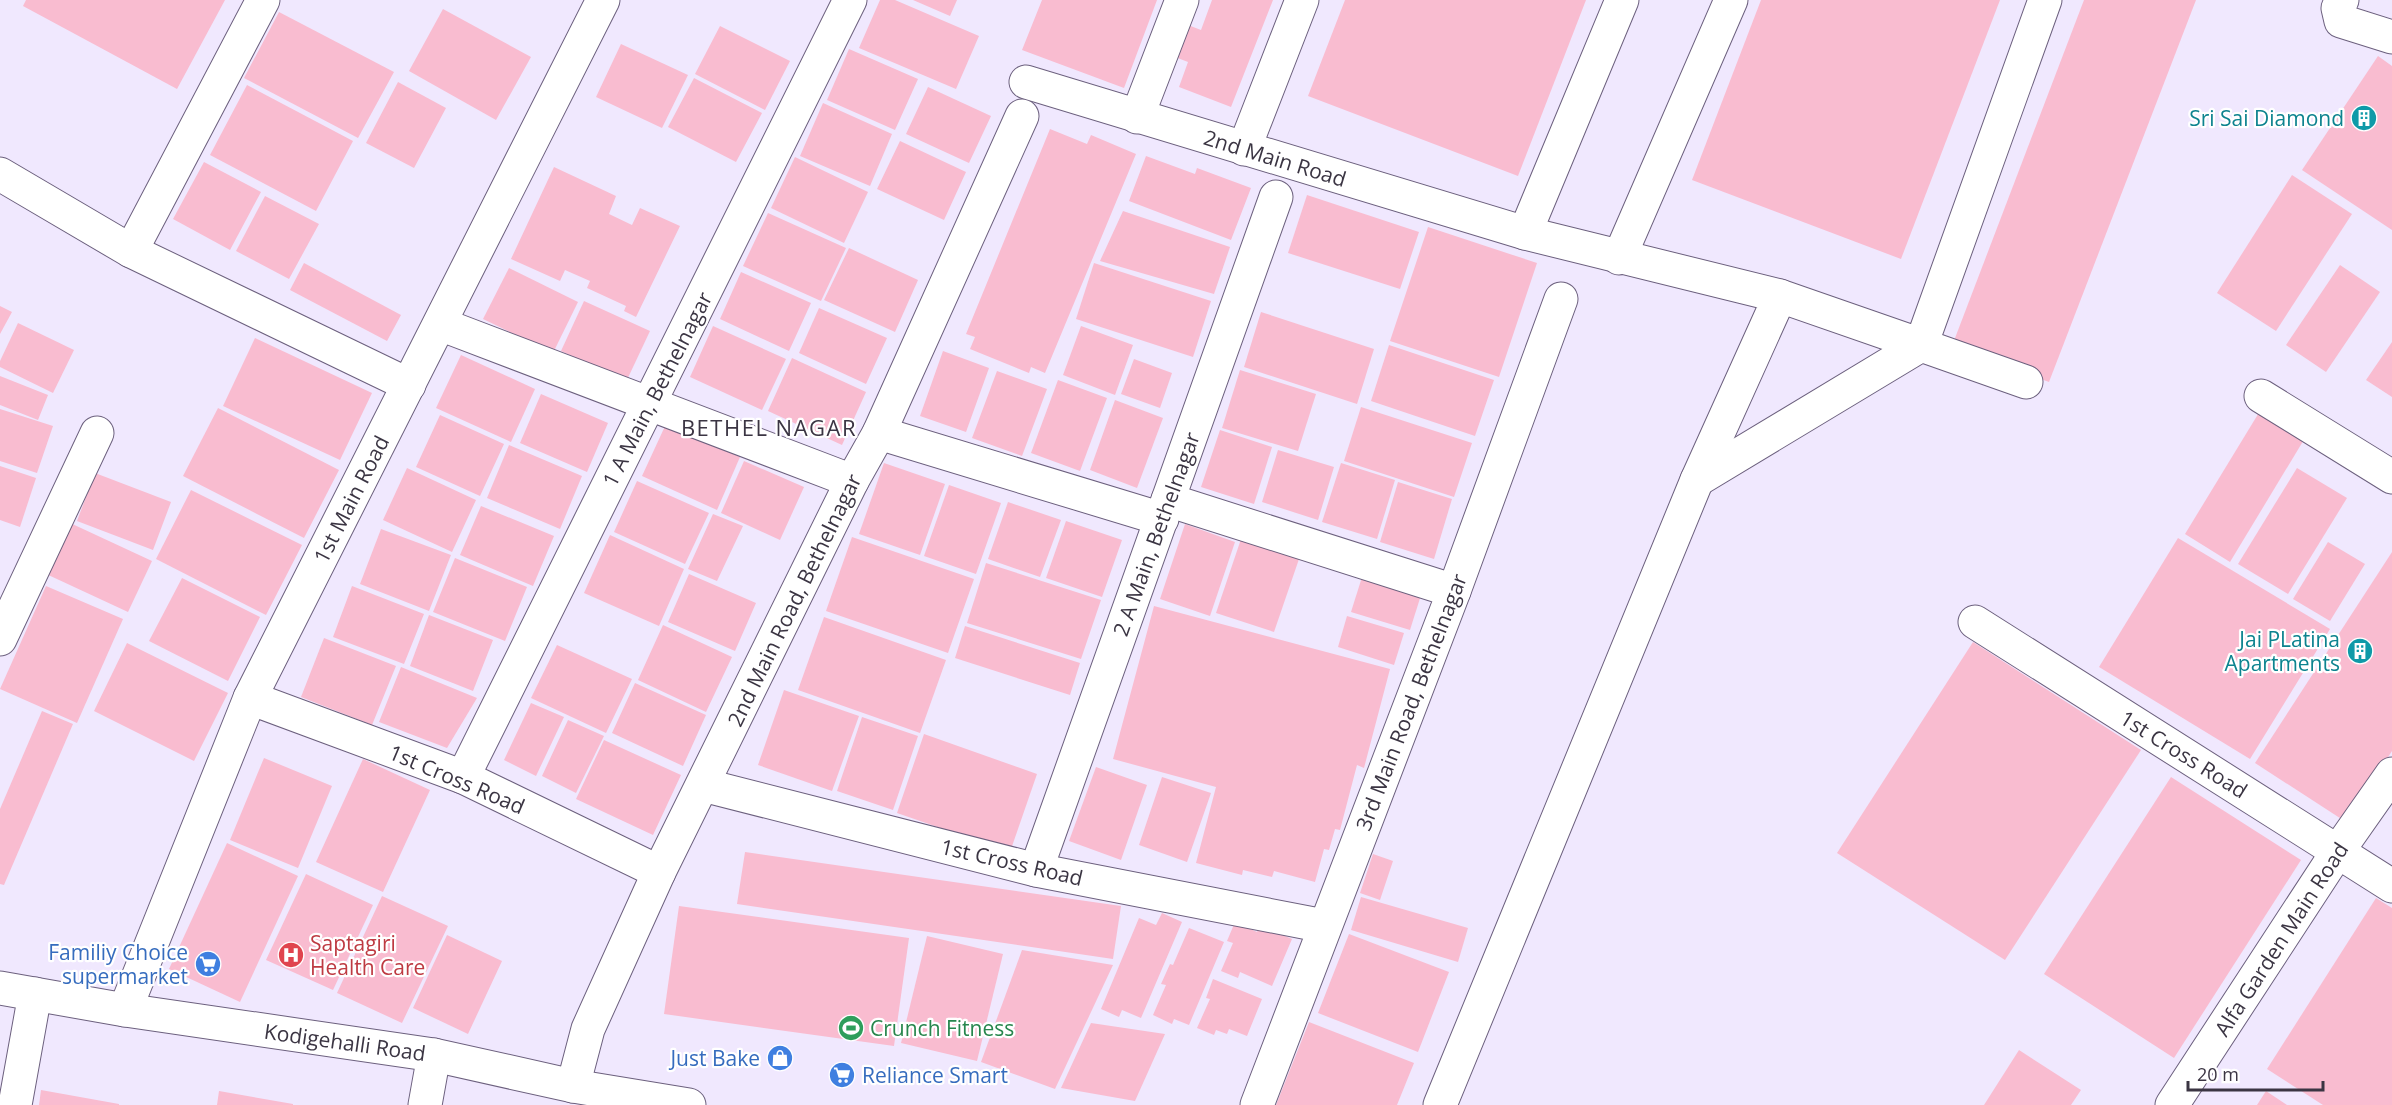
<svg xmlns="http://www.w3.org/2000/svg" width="2392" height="1105" font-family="'Open Sans',sans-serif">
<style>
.building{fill:#f9bcd0}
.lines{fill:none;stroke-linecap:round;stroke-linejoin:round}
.minor-casing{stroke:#6c607e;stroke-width:35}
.minor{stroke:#fff;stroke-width:33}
.labels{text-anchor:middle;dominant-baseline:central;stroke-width:4.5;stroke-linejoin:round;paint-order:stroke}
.culture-label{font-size:21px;fill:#0d838f;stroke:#fff;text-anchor:end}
.street-label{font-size:21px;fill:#3b3543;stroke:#fff}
.health-label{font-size:21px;fill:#be3a42;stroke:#fff;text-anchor:start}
.shop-label{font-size:21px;fill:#366cbe;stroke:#fff;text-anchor:end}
.leisure-label{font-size:21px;fill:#27864d;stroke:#fff;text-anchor:start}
.neighbourhood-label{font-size:22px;letter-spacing:1.5px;fill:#3b3543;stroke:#fff}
</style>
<rect width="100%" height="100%" fill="#f0e8fe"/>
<g class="building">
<polygon points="26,0 225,0 177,89 23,6"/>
<polygon points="880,0 895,0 979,36 956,89 859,48"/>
<polygon points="913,0 957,0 950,16"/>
<polygon points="1042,0 1157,0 1124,88 1022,50"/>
<polygon points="1212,0 1273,0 1231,107 1179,87 1188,62 1175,57 1188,25 1201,30"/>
<polygon points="1345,0 1586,0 1518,176 1308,96"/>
<polygon points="1761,0 2000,0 1901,259 1692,180"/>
<polygon points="2084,0 2196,0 2049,382 1952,346"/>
<polygon points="443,9 531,57 496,120 409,71"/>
<polygon points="279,12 394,72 358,138 244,78"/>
<polygon points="720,26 790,61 765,110 695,74"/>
<polygon points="621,44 688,75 662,128 596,97"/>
<polygon points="849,49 918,79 895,130 827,100"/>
<polygon points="2378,56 2392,66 2392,230 2302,170"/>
<polygon points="694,78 762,113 736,162 668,127"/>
<polygon points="398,82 446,108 414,168 366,143"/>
<polygon points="247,85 353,141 316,211 210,155"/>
<polygon points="928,87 991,116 969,163 906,134"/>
<polygon points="823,103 892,134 870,186 800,156"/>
<polygon points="1050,129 1087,144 1091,135 1136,154 1045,373 1031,367 1029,373 970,349 975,337 966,334"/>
<polygon points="900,141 966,172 944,220 877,189"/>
<polygon points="1146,156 1195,174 1197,168 1251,188 1231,240 1129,201"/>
<polygon points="795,157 868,192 844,243 771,208"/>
<polygon points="204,162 261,192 230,250 173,219"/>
<polygon points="554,167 616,196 609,214 632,225 640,208 680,226 636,317 624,311 626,306 587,288 590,281 565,270 560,281 511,259"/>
<polygon points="2292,175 2352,214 2276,331 2217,293"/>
<polygon points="1307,195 1419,232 1400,289 1288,253"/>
<polygon points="265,196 319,224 289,279 236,251"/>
<polygon points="1123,211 1230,247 1214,294 1100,261"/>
<polygon points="768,213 846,248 821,301 743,266"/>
<polygon points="1428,227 1537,263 1499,377 1390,341"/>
<polygon points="849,248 918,280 895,332 824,300"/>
<polygon points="304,263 401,315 387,341 290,290"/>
<polygon points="1094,263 1211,301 1193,357 1076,319"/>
<polygon points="2340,265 2380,292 2326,372 2286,345"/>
<polygon points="509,268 578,302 553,353 483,319"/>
<polygon points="741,272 811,303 789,351 720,319"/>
<polygon points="584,301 650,331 626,382 561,351"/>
<polygon points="0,306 12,312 0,334"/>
<polygon points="819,308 887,338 866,384 799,353"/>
<polygon points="1261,312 1374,349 1357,404 1244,367"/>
<polygon points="18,323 74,350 53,393 0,367 0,361"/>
<polygon points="713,326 786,359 762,410 690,377"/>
<polygon points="1081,326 1133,345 1115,395 1063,375"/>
<polygon points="255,338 372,393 340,460 223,406"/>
<polygon points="2392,342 2392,397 2366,380"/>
<polygon points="1389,345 1494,380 1475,436 1371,401"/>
<polygon points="943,351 989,368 966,432 920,416"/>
<polygon points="461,355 535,389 511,442 436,408"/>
<polygon points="792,358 866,392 842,445 768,411"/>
<polygon points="1134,359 1172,373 1160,408 1121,394"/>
<polygon points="1240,370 1316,394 1298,451 1222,428"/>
<polygon points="997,371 1047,389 1022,456 972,438"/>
<polygon points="0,376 48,395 38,420 0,405"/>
<polygon points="1058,380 1107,398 1080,471 1031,453"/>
<polygon points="541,394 608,423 587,472 520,443"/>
<polygon points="1115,400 1163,418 1137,488 1090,470"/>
<polygon points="2263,406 2308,433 2230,562 2185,534"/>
<polygon points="1361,407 1472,443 1454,497 1344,461"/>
<polygon points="218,408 339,470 304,538 183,476"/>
<polygon points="0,409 53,426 37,473 0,461"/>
<polygon points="440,415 504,444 480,496 416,467"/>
<polygon points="666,424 740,457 717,510 642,476"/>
<polygon points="1220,430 1272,447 1254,504 1201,487"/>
<polygon points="509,445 582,476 560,529 487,498"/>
<polygon points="1278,450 1334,467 1318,520 1262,502"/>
<polygon points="744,461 804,487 780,540 721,513"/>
<polygon points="884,463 945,484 920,555 859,534"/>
<polygon points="1341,463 1395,480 1377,539 1322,522"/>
<polygon points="0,466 36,478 20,527 0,520"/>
<polygon points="407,468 476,500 452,552 383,520"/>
<polygon points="2297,468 2347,498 2288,594 2238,564"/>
<polygon points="95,473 171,502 153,550 77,521"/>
<polygon points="637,481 709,513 685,564 614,532"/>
<polygon points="1398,482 1452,499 1434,559 1380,542"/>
<polygon points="949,485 1001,503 976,574 924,556"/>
<polygon points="191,490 302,545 266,615 156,559"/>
<polygon points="1008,502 1061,520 1040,577 988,559"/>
<polygon points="481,506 554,536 533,586 460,555"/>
<polygon points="713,514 743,526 717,581 688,569"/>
<polygon points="1066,521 1122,540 1102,597 1046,578"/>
<polygon points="68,522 152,561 128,612 44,573"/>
<polygon points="1185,524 1235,542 1210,616 1160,599"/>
<polygon points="381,529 451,555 429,611 360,584"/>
<polygon points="610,535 684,569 659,626 584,593"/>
<polygon points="852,537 974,579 948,653 826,611"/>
<polygon points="2178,538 2330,629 2250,759 2099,667"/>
<polygon points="1241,539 1299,559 1274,632 1216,613"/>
<polygon points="2328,542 2365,564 2330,621 2293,599"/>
<polygon points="2392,552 2392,751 2346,822 2255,763"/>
<polygon points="455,558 527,587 505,641 433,612"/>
<polygon points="986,563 1101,600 1081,659 967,623"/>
<polygon points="689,574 756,603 735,651 668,622"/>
<polygon points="1362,577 1421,595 1410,630 1351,612"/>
<polygon points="182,578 260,617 228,681 149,641"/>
<polygon points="46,586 123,619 77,723 0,689"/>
<polygon points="352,586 424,614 404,664 333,637"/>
<polygon points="1154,606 1390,669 1364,768 1357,765 1340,830 1335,829 1329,850 1324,849 1315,882 1274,871 1272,877 1243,870 1242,875 1196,863 1216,787 1113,759"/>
<polygon points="429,615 493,640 473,691 410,666"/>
<polygon points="1347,616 1404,633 1394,665 1338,647"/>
<polygon points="824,617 946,660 920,733 798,690"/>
<polygon points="663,625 732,657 706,712 638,680"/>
<polygon points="965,626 1080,663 1070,695 955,658"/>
<polygon points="324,638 396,666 372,725 301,697"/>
<polygon points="1973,642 2141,750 2005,960 1837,853"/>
<polygon points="127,643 228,693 194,761 94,711"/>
<polygon points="557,645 632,679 606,733 531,698"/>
<polygon points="401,667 477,698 447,748 379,722"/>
<polygon points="635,683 706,715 683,766 612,733"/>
<polygon points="784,690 859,716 832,791 758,765"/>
<polygon points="531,703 564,717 536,776 504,760"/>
<polygon points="42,711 73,724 4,885 0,884 0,809"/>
<polygon points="862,717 918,736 893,810 837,791"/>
<polygon points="568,720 604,736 576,793 542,776"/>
<polygon points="924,734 1037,774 1010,852 897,813"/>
<polygon points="604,740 681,775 653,835 576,799"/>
<polygon points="264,758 332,786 298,868 230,840"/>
<polygon points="363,759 430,790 383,892 316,862"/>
<polygon points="1096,767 1147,785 1121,860 1069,841"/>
<polygon points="1162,777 1211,793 1187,862 1139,845"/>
<polygon points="2171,777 2301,860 2174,1058 2044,974"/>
<polygon points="227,843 298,876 240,1002 169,969"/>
<polygon points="745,852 1121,906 1113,959 737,904"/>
<polygon points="1373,854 1393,861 1380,900 1360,893"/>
<polygon points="306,874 373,905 333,990 266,960"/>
<polygon points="382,896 448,926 402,1023 337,993"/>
<polygon points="1361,897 1468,928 1458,962 1351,930"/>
<polygon points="2376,898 2392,908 2392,1105 2323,1105 2267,1069"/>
<polygon points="679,906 909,938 894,1046 664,1014"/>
<polygon points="1162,913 1182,922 1141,1018 1122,1010 1119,1017 1101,1009 1139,918 1156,925"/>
<polygon points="1235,922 1257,932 1260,925 1292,939 1272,986 1240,972 1238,978 1221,971 1233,943 1227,941"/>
<polygon points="1189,928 1224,942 1189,1025 1174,1019 1172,1024 1153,1015 1166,985 1161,984 1170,964 1173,965"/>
<polygon points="1349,934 1449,972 1418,1052 1318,1013"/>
<polygon points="447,935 502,961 468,1034 413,1008"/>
<polygon points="927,936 1003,954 977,1061 901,1043"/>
<polygon points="1022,950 1113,965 1055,1089 981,1062"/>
<polygon points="1213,979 1262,999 1247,1036 1229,1029 1227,1034 1216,1030 1214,1035 1197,1028 1210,999 1206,998"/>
<polygon points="1309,1022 1414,1063 1397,1105 1276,1105"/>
<polygon points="1091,1023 1165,1034 1135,1101 1061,1088"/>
<polygon points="2019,1050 2081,1090 2071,1105 1984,1105"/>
<polygon points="41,1090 119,1104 119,1105 39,1105"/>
<polygon points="219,1091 293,1104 293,1105 217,1105"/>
<polygon points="2266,1091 2287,1105 2257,1105"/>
</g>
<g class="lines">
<g class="minor-casing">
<g id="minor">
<polyline points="2342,0 2338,8 2341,21 2392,37"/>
<polyline points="1026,82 1525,233 1780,296 1697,480 1440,1105"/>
<polyline points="1137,117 1182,0"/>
<polyline points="1244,149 1302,0"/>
<polyline points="0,174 131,251 409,385"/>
<polyline points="1525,233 1622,0"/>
<polyline points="131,251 263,0"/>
<polyline points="1619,258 1731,0"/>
<polyline points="1780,296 1921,345 2045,0"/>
<polyline points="440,324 852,481"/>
<polyline points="2261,396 2392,477"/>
<polyline points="879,433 1162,519"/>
<polyline points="1697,480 1921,345 2026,382"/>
<polyline points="1168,500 1454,591"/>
<polyline points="1975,622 2392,886"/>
<polyline points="0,639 97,433"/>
<polyline points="250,698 463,777 659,872"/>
<polyline points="463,777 850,0"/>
<polyline points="703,785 1036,870 1324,926"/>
<polyline points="1036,870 1276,197"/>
<polyline points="0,988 125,1010 434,1055 573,1086 689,1105"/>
<polyline points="125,1010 250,698 603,0"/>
<polyline points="573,1086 588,1029 659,872 852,481 879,433 1022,116"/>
<polyline points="15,1105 35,994"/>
<polyline points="425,1105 434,1055"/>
<polyline points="1257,1105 1454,591 1561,299"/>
<polyline points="2172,1105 2338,851 2392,774"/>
</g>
</g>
<use href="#minor" class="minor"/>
</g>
<defs>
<g id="building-disc" transform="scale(1.35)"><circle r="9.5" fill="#0f9aa8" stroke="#fff"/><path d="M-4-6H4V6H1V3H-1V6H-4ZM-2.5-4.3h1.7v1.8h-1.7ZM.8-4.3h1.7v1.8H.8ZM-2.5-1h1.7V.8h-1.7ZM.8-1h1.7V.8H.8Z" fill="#fff"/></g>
<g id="hospital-disc" transform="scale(1.35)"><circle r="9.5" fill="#e0444e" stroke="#fff"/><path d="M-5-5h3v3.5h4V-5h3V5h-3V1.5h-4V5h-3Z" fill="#fff"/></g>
<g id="supermarket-disc" transform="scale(1.35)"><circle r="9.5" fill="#3f7fe0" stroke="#fff"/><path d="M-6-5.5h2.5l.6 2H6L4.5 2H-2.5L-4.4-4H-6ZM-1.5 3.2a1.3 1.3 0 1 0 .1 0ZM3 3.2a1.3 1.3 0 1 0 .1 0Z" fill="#fff"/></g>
<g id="stadium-disc" transform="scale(1.35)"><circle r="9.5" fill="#2e9e5b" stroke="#fff"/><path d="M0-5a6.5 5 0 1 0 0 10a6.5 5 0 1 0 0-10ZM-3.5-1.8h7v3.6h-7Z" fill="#fff"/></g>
<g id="shop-disc" transform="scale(1.35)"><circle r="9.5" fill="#3f7fe0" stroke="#fff"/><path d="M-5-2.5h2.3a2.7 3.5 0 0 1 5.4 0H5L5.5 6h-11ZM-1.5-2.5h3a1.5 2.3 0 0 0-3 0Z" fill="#fff"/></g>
</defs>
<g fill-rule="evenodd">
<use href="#building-disc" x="2364" y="118"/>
<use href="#building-disc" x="2360" y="651"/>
<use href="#hospital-disc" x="291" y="955"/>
<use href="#supermarket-disc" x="208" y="964"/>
<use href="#stadium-disc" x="851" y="1028"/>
<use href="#shop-disc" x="780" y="1058"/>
<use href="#supermarket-disc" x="842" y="1075"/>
</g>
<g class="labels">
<g class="culture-label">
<text x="2344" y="118">Sri Sai Diamond</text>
<text x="2340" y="639">Jai PLatina<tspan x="2340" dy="24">Apartments</tspan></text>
</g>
<g class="street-label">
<text transform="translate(1275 158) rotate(17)">2nd Main Road</text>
<text transform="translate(657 389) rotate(-63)">1 A Main, Bethelnagar</text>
<text transform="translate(351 499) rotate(-63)">1st Main Road</text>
<text transform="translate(1156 534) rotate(-70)">2 A Main, Bethelnagar</text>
<text transform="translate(794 600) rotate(-64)">2nd Main Road, Bethelnagar</text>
<text transform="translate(1411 702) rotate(-69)">3rd Main Road, Bethelnagar</text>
<text transform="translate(2184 754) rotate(32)">1st Cross Road</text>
<text transform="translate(457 779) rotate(23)">1st Cross Road</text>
<text transform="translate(1012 862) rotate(13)">1st Cross Road</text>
<text transform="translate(2281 939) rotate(-57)">Alfa Garden Main Road</text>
<text transform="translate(345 1042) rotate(8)">Kodigehalli Road</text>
</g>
<g class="health-label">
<text x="310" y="943">Saptagiri<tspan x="310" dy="24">Health Care</tspan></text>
</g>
<g class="shop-label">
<text x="188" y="952">Familiy Choice<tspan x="188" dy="24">supermarket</tspan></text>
<text x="760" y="1058">Just Bake</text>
<text x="862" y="1075" text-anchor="start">Reliance Smart</text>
</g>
<g class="leisure-label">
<text x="870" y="1028">Crunch Fitness</text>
</g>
<g class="neighbourhood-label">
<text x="769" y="427">BETHEL NAGAR</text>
</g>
</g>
<path d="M2188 1081v9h135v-9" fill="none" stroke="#3b3543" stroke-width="3"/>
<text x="2197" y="1081" font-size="18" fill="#3b3543" stroke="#ffffff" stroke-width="4.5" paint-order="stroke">20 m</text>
</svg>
